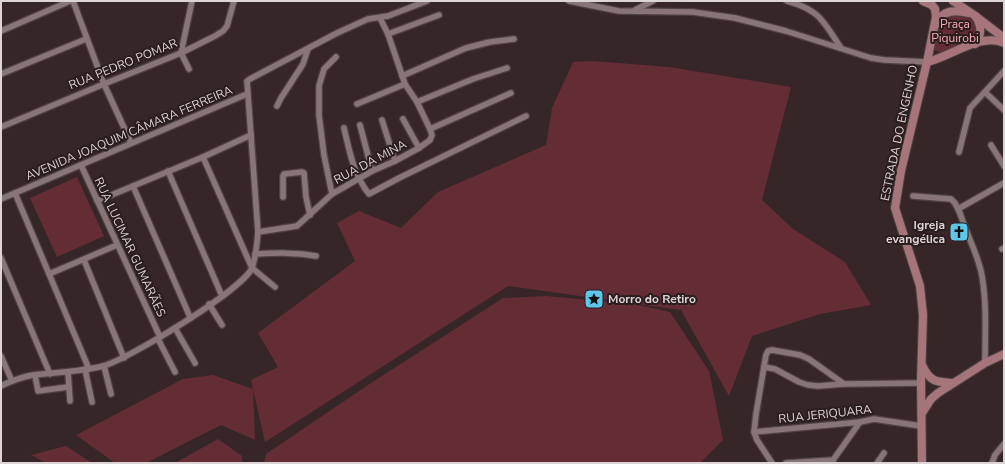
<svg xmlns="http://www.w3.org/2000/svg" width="1005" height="464" font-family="'Nunito Sans',sans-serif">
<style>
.green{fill:#642d36}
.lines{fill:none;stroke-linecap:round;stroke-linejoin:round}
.street-casing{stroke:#4f4244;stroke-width:8}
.secondary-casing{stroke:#4f4244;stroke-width:10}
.street{stroke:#887577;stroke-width:5.5}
.secondary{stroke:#a6757c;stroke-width:8}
.labels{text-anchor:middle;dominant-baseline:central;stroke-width:4;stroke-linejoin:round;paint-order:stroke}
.park-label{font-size:12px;fill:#f9abb5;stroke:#2b1d1e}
.street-label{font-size:12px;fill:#dfd4d5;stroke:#2b1d1e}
.poi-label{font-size:12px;font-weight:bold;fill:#dfd4d5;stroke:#2b1d1e;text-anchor:end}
</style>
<rect width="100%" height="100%" fill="#362628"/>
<g class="green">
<polygon points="959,14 973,20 978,28 974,40 941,53 935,50 933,46 939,22 943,17"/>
<polygon points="592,61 669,67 791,87 762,200 793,229 845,262 871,305 820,314 752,336 729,396 681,310 508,286 265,442 251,380 278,367 258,333 355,261 337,223 359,211 401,228 438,192 546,145 552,108 573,62"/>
<polygon points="77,177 104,236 57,257 30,198"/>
<polygon points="546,296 634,304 670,312 709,371 723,440 700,463 264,463 266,454 368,385 503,298"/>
<polygon points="213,375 253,389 255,440 221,425 146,463 115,463 76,435 183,379"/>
<polygon points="218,439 242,456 242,463 175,463"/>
<polygon points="66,446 92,463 46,463 31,455"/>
</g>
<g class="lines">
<g class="street-casing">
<g id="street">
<polyline points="73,1 104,84 131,143"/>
<polyline points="569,1 619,11 693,12 735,18 786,31 871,58 885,60 927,62"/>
<path d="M787,1C820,10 823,21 841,48"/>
<polyline points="635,10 653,1"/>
<polyline points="1,31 70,1"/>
<polyline points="388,34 439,15"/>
<polyline points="189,69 181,53 192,1"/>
<polyline points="1,74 86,39"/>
<polyline points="402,76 466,48 490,42 514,39"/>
<polyline points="986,93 1004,110"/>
<polyline points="417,102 473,79 507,68"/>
<polyline points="357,104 405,84"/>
<polyline points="277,106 281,98 303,64 308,49"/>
<polyline points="403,119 419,148"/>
<polyline points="382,120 395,161"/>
<polyline points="360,125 372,171"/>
<polyline points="1,127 104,84 181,53 215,36 223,31 227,26 234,1"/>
<path d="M344,128C349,150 354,176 369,194L399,178L526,116"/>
<polyline points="430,129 511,93"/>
<polyline points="991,145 1004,166"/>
<polyline points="959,152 970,108 1004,71"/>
<polyline points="203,157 252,268 275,287"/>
<polyline points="81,165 160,337"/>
<polyline points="168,171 222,296"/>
<polyline points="133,186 190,317"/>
<polyline points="15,193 89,369"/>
<polyline points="332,194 324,155 319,115 319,86 324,69 336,57"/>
<path d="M913,196L951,199C959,205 961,218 965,227C971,243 979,259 982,276C987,305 985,334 985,363"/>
<polyline points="283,197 283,176 284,174 302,172 304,173 306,197 310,215"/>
<polyline points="1,199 247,94"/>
<polyline points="97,201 203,157 251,135"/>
<polyline points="958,209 1004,183"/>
<polyline points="258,232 297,226 332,194 372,171 395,161 419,148 430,140 432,135 430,129 417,102 405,84 388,34 380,18"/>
<polyline points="1002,249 1004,248"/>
<path d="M255,254C276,253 295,252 316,256"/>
<polyline points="1,258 50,374"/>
<polyline points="84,260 124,358"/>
<polyline points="49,274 117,245"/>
<polyline points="209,304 222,325"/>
<polyline points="175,328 195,363"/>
<polyline points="158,339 175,372"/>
<polyline points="1,356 12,381"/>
<polyline points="104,366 111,394"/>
<polyline points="764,367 775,369 799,382 808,385 818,386 844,384"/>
<polyline points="85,369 92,402"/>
<polyline points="68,372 70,401"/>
<polyline points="35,375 38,391 68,387"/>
<path d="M1,386C11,381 22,377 33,375C56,372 80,372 103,366C129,359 242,290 252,268C256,257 257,243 258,232L247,81L250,79L337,33L368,19L388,16L427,1"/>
<polyline points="754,432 860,422 874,419 921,426"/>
<polyline points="772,463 757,440 754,432 756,414 766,355 768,351 772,350 800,355 809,359 844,384 921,383"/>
<polyline points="786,463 833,460"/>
<polyline points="831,463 860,422"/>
<polyline points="877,463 884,453"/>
<polyline points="992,463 995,455 1004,444"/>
</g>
</g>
<g class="secondary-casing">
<g id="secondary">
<polyline points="953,1 974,15 1004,38"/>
<path d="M937,24C942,9 956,10 969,13"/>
<path d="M975,44C982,35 982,27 976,17"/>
<path d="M927,62C950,57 981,32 1004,43"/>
<path d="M922,365C930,382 936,382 953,383"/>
<polyline points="922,413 931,399 938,393 985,363 1004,354"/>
<polyline points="922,463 921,381 923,315 920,286 895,208 901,171 927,62 936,17 935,9 932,5 923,1"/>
</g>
</g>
<use href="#street" class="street"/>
<use href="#secondary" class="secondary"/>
</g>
<defs>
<g id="church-square" transform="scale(1)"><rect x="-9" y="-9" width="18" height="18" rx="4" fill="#5cc7e8" stroke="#2b1d1e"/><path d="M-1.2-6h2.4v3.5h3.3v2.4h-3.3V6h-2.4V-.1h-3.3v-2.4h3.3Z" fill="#111"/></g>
<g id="sight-square" transform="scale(1)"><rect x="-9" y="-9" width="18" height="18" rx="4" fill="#5cc7e8" stroke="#2b1d1e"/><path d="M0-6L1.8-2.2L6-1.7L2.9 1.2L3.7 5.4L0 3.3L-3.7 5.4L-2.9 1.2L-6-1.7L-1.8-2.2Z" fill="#111"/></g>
</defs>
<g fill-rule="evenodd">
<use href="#church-square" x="959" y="232"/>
<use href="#sight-square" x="594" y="299"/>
</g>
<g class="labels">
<g class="park-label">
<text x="955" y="24">Praça<tspan x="955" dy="14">Piquirobi</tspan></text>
</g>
<g class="street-label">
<text transform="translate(123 64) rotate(-22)">RUA PEDRO POMAR</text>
<text transform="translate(129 133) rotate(-23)">AVENIDA JOAQUIM CÂMARA FERREIRA</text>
<text transform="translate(899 133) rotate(-78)">ESTRADA DO ENGENHO</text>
<text transform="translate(370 162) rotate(-28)">RUA DA MINA</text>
<text transform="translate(130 247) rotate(65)">RUA LUCIMAR GUMARÃES</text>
<text transform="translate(825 414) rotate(-6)">RUA JERIQUARA</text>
</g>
<g class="poi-label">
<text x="945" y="225">Igreja<tspan x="945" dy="14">evangélica</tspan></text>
<text x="608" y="299" text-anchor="start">Morro do Retiro</text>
</g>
</g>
<rect width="1005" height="464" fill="none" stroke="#dfd4d5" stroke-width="4"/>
</svg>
